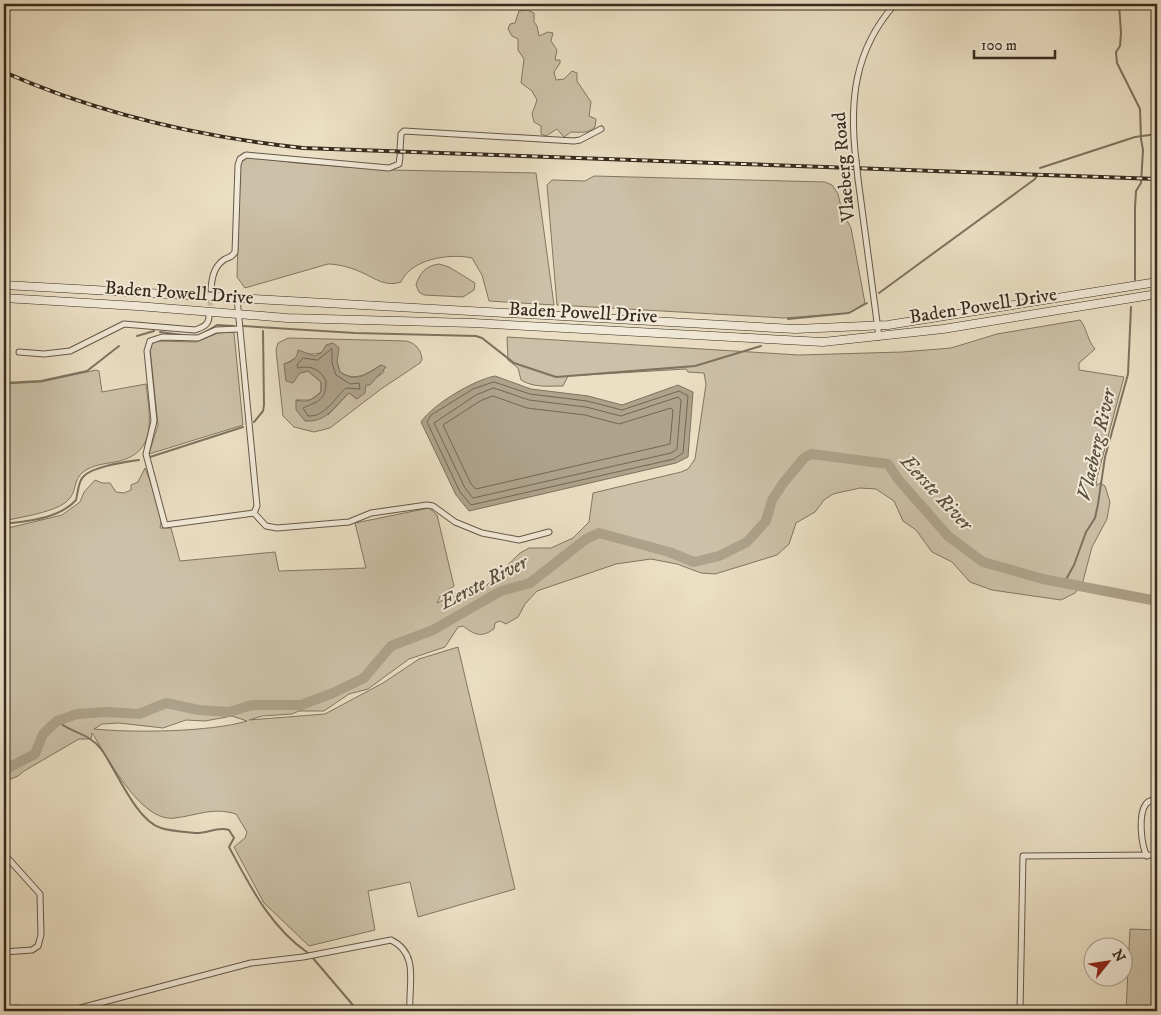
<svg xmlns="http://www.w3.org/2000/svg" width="1161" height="1015" font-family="'IM FELL DW Pica',serif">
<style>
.green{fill:#ccc0a8;stroke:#827662;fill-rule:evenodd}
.water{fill:#aea28b;stroke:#7e725f}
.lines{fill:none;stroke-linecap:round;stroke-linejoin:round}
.shore{stroke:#726654;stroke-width:1}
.stream{stroke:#7e725f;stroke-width:2}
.river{stroke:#aea28b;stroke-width:10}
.minor-tunnel{stroke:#c7bba3;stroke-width:5;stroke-dasharray:5 2.5;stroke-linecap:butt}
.minor-casing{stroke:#645847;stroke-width:7}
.secondary-casing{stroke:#372b1d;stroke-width:9}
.minor{stroke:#f2ead9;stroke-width:5}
.secondary{stroke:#f2ead9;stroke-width:8}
.rail-casing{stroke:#372b1d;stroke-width:4}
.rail{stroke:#f2ead9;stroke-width:2;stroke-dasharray:5.5;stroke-linecap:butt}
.minor-bridge-casing{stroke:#645847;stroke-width:7;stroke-linecap:butt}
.minor-bridge{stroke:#f2ead9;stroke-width:5}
.labels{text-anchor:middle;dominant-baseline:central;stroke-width:4;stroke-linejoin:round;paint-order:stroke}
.street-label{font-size:19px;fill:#372b1d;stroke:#f2ead9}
.water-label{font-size:20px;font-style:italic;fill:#5b4f3e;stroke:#f2ead9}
</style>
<rect width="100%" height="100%" fill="#ebdfc4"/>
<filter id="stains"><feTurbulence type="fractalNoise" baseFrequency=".004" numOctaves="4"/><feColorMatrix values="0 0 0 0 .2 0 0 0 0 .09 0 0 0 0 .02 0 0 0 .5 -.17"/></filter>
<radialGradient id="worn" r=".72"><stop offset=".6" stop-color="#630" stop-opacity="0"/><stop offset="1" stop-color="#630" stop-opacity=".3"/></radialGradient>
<g class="green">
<path d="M527,10L534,13V22L537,26L539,36L548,32L553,33L551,41L557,50L555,60H560V63L554,72L556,80L564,79L572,71L577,73V81L591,102L589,116L596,119L595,127C589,134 579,132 571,132L564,137L557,129L546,136L541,134V126L534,122L532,114L537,100L532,91L521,83L524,59L518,50V39L512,36L508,29L510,24L515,23L519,11Z"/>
<path d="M250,156L296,163L389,170L536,173L554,305L489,301L482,275L472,258C449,253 411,259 401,282C386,287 376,279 363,273C353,268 338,264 328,264L245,288L237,277L240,163L243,158Z"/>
<polygon points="594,176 825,182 832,185 838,194 842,211 851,228 865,303 849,313 784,318 557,305 547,185 552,180 585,181"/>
<path d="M439,264L449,267L475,283L474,290L463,297L424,295L419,292L416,285C420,273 425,266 439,264Z"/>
<path d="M1080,320C1087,328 1087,340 1095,349L1079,363V370L1124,377L1097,478L1096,486L1100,483L1105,486L1110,502L1107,519L1092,547L1082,585L1075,593L1061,600L992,590L970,582L952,562L932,552L916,530L903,521L894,501L876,489L860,488L833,494L824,500L815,512L796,523L789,544L777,555L715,574L701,573L677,564L651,559L616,564L537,591L525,604L518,617L506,624L500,621L495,623L494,629C481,638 475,635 463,626L458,627L445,647L409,659L368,689L349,694L324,711H299L292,714L262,716L249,720L325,714L383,683L419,659L458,647L515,889L418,917L410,882L368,891L375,930L309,946L264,903L234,847L245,838L247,832L236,814C212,807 199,815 175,818C141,823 108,758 92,733L91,739H79L24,771L18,776L4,782V529L62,515L80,502L84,492L95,480L102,483H110L116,492L124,493L131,490V485L138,482L145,468C151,485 165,512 160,528H171L180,561L275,552L279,571L366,568L355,523L429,508L437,515L454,586L441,595L437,603L459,592L476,591L485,587L520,553L529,548H551L573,538L589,522L593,493L681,472L688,469L695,459L706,384L704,373L688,372L686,369L568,376L563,386C549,386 534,388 521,380L518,368L508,360L507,337L799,355L902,352L951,348L997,334ZM232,716L247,721C211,732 133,733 94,729L102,724L119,723L163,728L186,720L205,721Z"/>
<polygon points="232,332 234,333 243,425 149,454 158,425 150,349 152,343 156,341 196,342 218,333"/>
<path d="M288,338L406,341C415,343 421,349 422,359L420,363L381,389L330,428L314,432L294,427L283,416L276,350L278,343ZM322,352L337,362L340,372C356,382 366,374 381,365L384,372L366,385L357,399L349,393L328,415L296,400H310L321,392V382L308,371L300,373L284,364C290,362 293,359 298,356C306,352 314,356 322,352Z"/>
<path d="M96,370L99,371L102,392L146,384C150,418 158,454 115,462C103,464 93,465 83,472C73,480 77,491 69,499C59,512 20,517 4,521V384L41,382Z"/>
<polygon points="1130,929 1157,930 1157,1011 1126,1011"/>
</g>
<g class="water">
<path d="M333,343L339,348L337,362L340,372C356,383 366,375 381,365L386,367L370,385H366L365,393L357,399L349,393C333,407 328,422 305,421L296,410V400C307,403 313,400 321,392V382L308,371L300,373L293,383L286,381L284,364C293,361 297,359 298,350L315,356L322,352L326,345Z"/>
<path d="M495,376L531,389L588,396L622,405L678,385L693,392L688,457L676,463L469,511L456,495L421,422C433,404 474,380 495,376Z"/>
</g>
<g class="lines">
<g class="shore">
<path d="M332,349V363L336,375L350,384L359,383L360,389L346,388C334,399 325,417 308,416L303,408C318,401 326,401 326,381C320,369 311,365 298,368L297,365L303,358L317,360Z"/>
<polygon points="494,382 530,394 587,401 622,410 679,391 688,396 683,453 674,459 471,505 460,492 427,422 431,415 473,389"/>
<polygon points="494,388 529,400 586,407 621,416 678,397 681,400 677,449 671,453 473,498 465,488 434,423 476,395"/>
<polygon points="493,396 527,408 585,415 619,424 671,408 673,410 670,444 476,489 471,484 443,425 480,401"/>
</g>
<g class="stream">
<polyline points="1119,4 1121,33 1120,46 1116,52 1117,63 1140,109 1141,139 1143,150 1141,183 1136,191 1135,208 1135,280"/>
<polyline points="1040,168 1135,137 1157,134"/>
<polyline points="879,293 1035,179 1037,176"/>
<polyline points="788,319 849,313 867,303"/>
<polyline points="243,326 355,333 476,336 482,338 514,363 556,377 695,366 761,346"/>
<polyline points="160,332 182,335"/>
<polyline points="204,333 217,325 234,326"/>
<polyline points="137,336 154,331"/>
<polyline points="4,383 41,381 87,371 119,346"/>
<polyline points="254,422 263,411 264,405 263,331"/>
<polyline points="150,457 243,427"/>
<path d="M4,524C27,521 59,519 76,500C78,493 78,482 83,477C92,466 126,462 139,460"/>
<polyline points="1064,583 1074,565 1086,532 1095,518 1098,504 1105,457 1128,374 1131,307"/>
<path d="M57,721C71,733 89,733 101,749C116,769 136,821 161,828C170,831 185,832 195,833C207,834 217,826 229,830L234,838L229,847C250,886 270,927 308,953"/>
<polyline points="312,957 358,1011"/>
</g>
<polyline class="river" points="4,770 35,754 43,734 57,721 77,714 107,712 139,714 166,703 199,710 229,712 252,705 301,705 333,693 364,678 391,646 433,630 501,591 530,583 586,539 599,533 669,552 694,562 719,556 747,542 766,521 772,500 784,482 804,458 811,454 888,464 898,479 948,536 983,562 1043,579 1157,601"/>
<polyline class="minor-tunnel" points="210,313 210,294"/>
<g class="minor-casing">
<g id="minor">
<polyline points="400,150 401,134 404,131 574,141 580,140 601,129"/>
<path d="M856,160C849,102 854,50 895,4"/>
<polyline points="858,179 879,337"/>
<path d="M211,289C212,277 214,266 225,259C230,257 232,257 235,252L238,165L240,159L246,155L389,168L399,164L400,156"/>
<polyline points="237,298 257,506 254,513 266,526 277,528 349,522 371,513 427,505 433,506 455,522 482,533 519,540 549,532"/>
<polyline points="239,329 216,330 198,338 162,337 150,341 147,351 154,421 146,454 165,525 254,513"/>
<path d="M19,352L44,354L70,351L124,324L195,330C203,327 209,325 209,316"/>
<polyline points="4,854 40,894 41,935 38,946 32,950 4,952"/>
<path d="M1147,856C1141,845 1138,814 1146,804C1149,800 1153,800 1157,799"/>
<polyline points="4,1009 18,1008 23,1011"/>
<path d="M69,1011L251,963L303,957L391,940C420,954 408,985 410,1011"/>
<polyline points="1020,1011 1023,856 1157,855"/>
</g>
</g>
<g class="secondary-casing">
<g id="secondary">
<polyline points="4,285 795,329 888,325 1157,282"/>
<polyline points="4,298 137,306 287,318 473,323 823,342 943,329 1157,294"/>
</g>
</g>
<use href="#minor" class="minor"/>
<use href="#secondary" class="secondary"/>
<g class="rail-casing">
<path id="rail" d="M4,72C99,114 200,137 303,148L1157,179"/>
</g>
<use href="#rail" class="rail"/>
<g class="minor-bridge-casing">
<polyline id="minor-bridge" points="856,160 858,179"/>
</g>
<use href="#minor-bridge" class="minor-bridge"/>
</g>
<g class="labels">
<g class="street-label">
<text transform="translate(844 167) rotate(-95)">Vlaeberg Road</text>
<text transform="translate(179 293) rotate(4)">Baden Powell Drive</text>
<text transform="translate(983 306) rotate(-9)">Baden Powell Drive</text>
<text transform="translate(583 313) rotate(3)">Baden Powell Drive</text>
</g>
<g class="water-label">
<text transform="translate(1097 445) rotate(-77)">Vlaeberg River</text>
<text transform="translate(936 493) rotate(47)">Eerste River</text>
<text transform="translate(484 583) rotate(-27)">Eerste River</text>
</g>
</g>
<rect width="1161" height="1015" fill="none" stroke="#ebdfc4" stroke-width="20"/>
<rect x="5" y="5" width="1151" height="1005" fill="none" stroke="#372b1d" stroke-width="2.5"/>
<rect x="10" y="10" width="1141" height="995" fill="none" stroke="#372b1d"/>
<g transform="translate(1108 962) rotate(60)"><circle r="24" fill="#f2ead9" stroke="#a79e8e"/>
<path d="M0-4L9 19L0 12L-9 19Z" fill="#8f2418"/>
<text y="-8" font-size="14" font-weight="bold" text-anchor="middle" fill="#372b1d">N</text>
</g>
<path d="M974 50v8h81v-8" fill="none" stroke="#372b1d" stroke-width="2.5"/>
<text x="981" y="50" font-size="15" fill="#372b1d" stroke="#f2ead9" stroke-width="4" paint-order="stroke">100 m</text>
<rect width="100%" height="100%" filter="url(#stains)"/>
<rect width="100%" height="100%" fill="url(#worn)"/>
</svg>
